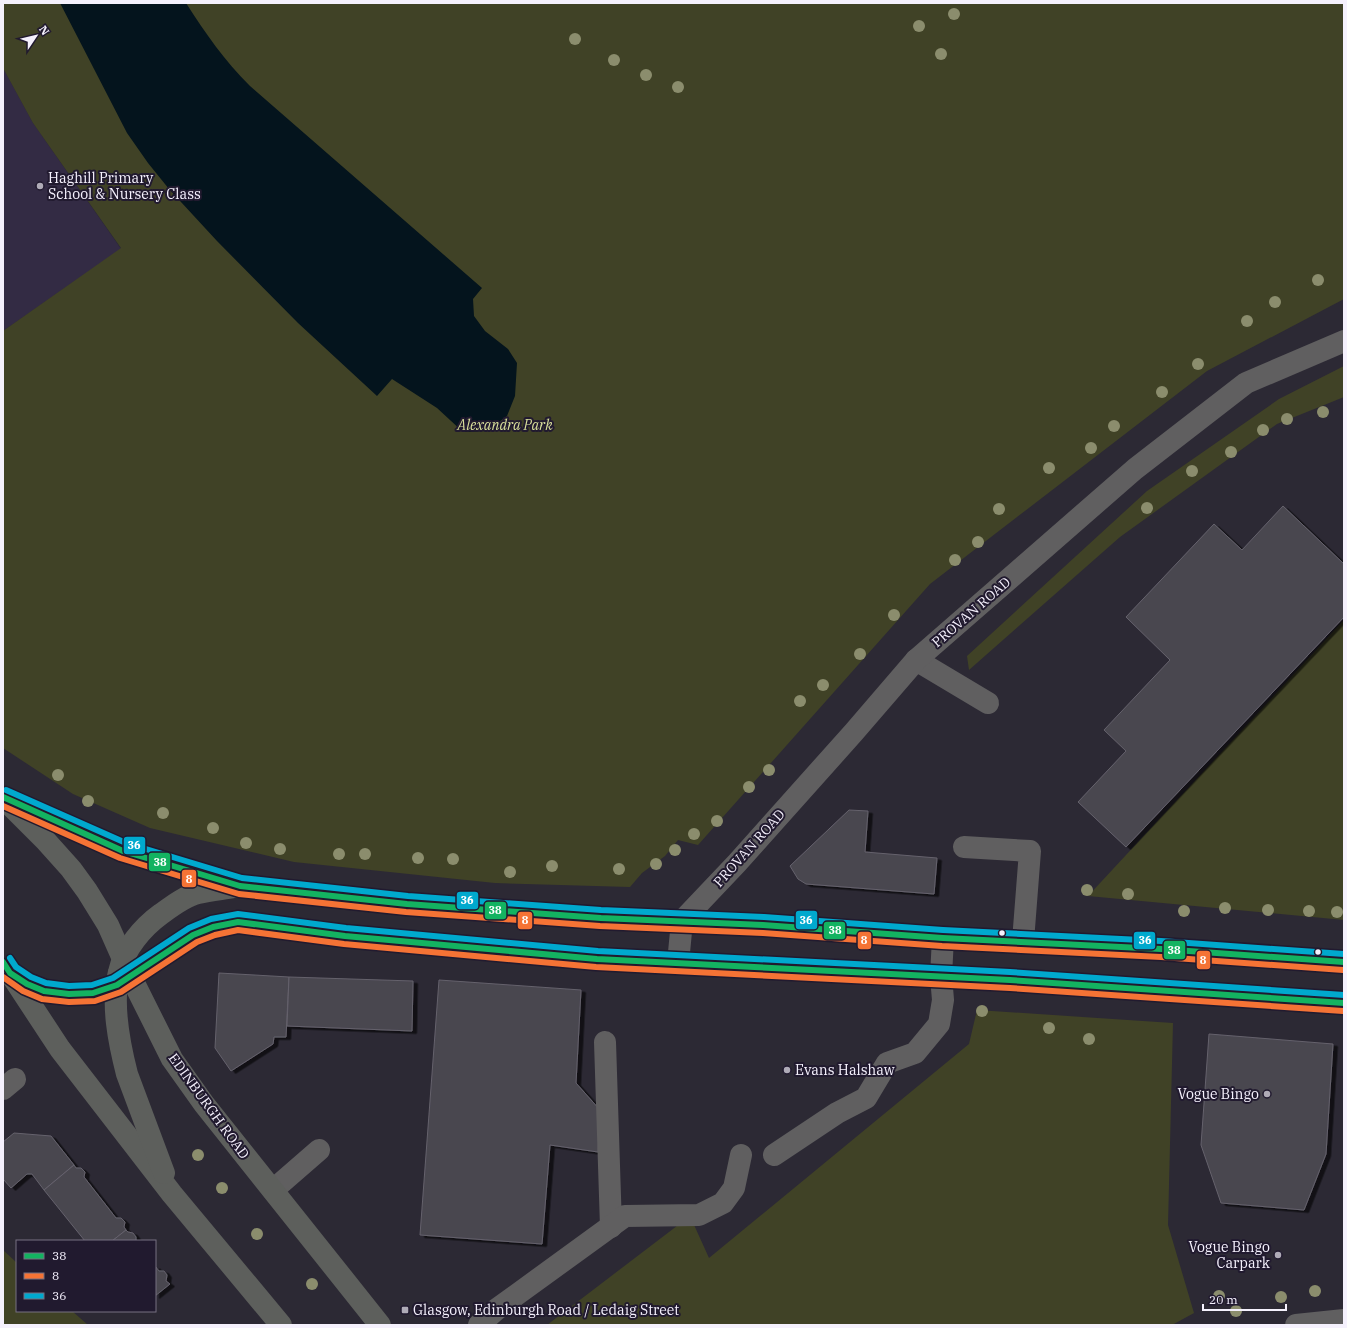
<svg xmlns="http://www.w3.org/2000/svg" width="1347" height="1328" font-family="'IBM Plex Serif',serif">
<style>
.built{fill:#332b44}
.green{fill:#404226}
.water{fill:#04141d}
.building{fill:#494650;stroke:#65626c;filter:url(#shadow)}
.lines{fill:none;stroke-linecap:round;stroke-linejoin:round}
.minor{stroke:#605f60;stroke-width:22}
.major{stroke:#5d5f5c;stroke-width:22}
.bus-1-casing{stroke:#211a2f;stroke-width:9}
.bus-2-casing{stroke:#211a2f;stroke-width:9}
.bus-3-casing{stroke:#211a2f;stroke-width:9}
.bus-1{stroke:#13b361;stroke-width:6}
.bus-2{stroke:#f57335;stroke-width:6}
.bus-3{stroke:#00a9ce;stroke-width:6}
.tree{fill:#8b8d6d}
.poi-dot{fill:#afabb7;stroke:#211a2f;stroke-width:1.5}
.bus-dot{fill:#f5f1fd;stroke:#211a2f;stroke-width:1.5}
.labels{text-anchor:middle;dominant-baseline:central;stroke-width:4;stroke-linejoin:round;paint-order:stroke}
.poi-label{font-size:14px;fill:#f5f1fd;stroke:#211a2f;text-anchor:start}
.park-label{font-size:14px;font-style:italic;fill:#d9df9b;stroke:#211a2f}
.street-label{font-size:14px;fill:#f5f1fd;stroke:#211a2f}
.line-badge{stroke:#211a2f;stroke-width:1.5}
.badge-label{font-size:11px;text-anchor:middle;font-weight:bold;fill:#fff}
</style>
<defs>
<filter id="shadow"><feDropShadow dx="4.5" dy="2.5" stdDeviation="0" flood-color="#0009"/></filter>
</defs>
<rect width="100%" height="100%" fill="#2c2934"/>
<polygon class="built" points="3,68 33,123 121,249 3,331"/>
<g class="green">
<polygon points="3,3 1344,3 1344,299 1207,371 930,584 698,845 678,840 665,856 642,873 630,887 495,883 294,862 150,828 73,794 3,748 3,331 121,248 33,123 3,68"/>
<polygon points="1344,366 1344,397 1277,424 1120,537 969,670 967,656 1147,491 1279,399"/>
<polygon points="1344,620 1344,920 1088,896"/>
<polygon points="977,1010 1173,1023 1168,1225 1194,1313 1172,1325 547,1325 690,1216 709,1258 969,1044"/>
<polygon points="3,1250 17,1263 17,1311 72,1311 88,1325 3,1325"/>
</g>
<path class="water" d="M60,3H186C206,34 224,60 250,86L482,288L473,299L474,316L485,331L508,349L517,363L515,396L507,416L487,431L463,432L437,408L392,379L377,396L298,323L217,241L169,189L148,163L127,133Z"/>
<g class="building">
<polygon points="1283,506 1344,564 1344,617 1126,847 1078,802 1126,751 1104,730 1170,660 1126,617 1214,524 1242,550"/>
<polygon points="849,810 868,811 865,852 937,858 934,894 806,884 798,879 790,866"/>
<polygon points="219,973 289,977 286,1037 274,1037 273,1044 231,1071 215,1048"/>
<polygon points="289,977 413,981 412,1031 287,1026"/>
<polygon points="439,980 581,990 576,1083 600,1110 598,1152 550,1145 542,1244 420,1235"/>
<polygon points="1209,1034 1333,1044 1326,1154 1304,1210 1221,1203 1201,1145"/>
<polygon points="14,1133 51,1136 74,1165 44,1190 32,1174 27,1174 11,1188 3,1179 3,1142"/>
<polygon points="74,1165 76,1168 81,1168 85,1172 84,1177 116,1218 121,1218 125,1222 124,1227 126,1230 112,1241 85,1241 44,1190"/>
<polygon points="126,1230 128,1232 133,1233 136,1237 136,1241 112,1241"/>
<polygon points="155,1266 159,1271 164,1271 167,1275 166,1281 170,1284 155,1296"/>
</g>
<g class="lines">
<g class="minor">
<polyline points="916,660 988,703"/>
<polyline points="964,847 1030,851 1023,941"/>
<polyline points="678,963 682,921 737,863 854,732 916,660 1135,469 1246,383 1344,341"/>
<polyline points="605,1042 611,1227"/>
<polyline points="3,1089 15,1079"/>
<polyline points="774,1155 837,1113 866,1098 887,1063 915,1053 939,1024 943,1000 941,976 943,938"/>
<polyline points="273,1190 319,1150"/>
<polyline points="479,1325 497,1309 625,1216 699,1215 723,1203 734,1188 741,1155"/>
<polyline points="1296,1325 1344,1320"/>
</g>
<g class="major">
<polyline points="3,797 123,851 240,886 407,904 601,918 763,925 943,938 1161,949 1344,962"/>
<polyline points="11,806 45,840 71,869 87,891 108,925 131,977 172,1059 204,1104 380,1325"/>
<polyline points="10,973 27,984 44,991 69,994 93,993 117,985 193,935 213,927 238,922 345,936 597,959 1010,980 1344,1003"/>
<polyline points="12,976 60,1049 172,1194 281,1325"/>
<path d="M164,1173L127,1074C119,1043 111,1004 119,972C124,949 143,927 161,914C172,906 185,896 198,893C210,890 223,889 234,887"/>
</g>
<g class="bus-1-casing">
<g id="bus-1">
<polyline points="3,797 123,851 240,886 407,904 601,918 763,925 943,938 1161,949 1344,962"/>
<polyline points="3,962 10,973 27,984 44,991 69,994 93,993 117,985 193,935 213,927 238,922 345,936 597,959 1010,980 1344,1003"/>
</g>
</g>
<g class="bus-2-casing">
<g id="bus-2">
<polyline points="3,806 120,858 239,894 406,912 600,926 763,933 942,946 1161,957 1343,970"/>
<polyline points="3,977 23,991 42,999 69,1002 95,1001 121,992 197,942 215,935 238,930 344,944 596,967 1010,988 1343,1011"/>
</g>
</g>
<g class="bus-3-casing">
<g id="bus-3">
<polyline points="6,790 126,843 242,878 408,896 601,910 764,917 943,930 1161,941 1344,954"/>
<polyline points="10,958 16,967 31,977 46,983 69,986 92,985 113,978 189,928 211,919 238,914 346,928 598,951 1010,972 1344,995"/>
</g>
</g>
<use href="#bus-1" class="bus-1"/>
<use href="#bus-2" class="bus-2"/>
<use href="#bus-3" class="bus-3"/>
</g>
<g class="tree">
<circle cx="954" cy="14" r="6"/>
<circle cx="919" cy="26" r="6"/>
<circle cx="575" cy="39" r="6"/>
<circle cx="941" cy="54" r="6"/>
<circle cx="614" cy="60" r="6"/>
<circle cx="646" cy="75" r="6"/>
<circle cx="678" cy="87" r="6"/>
<circle cx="1318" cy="280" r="6"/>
<circle cx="1275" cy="302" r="6"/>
<circle cx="1247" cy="321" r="6"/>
<circle cx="1198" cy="364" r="6"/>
<circle cx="1162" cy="392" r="6"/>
<circle cx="1323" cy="412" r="6"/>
<circle cx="1287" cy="419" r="6"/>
<circle cx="1114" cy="426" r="6"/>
<circle cx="1263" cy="430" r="6"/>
<circle cx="1091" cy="448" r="6"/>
<circle cx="1231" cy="452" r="6"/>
<circle cx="1049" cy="468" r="6"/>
<circle cx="1192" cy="471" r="6"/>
<circle cx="1147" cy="508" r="6"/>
<circle cx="999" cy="509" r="6"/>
<circle cx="978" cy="542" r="6"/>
<circle cx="955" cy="560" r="6"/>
<circle cx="894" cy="615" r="6"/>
<circle cx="860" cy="654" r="6"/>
<circle cx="823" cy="685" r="6"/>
<circle cx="800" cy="701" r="6"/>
<circle cx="769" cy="770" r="6"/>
<circle cx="58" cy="775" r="6"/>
<circle cx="749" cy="787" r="6"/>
<circle cx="88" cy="801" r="6"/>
<circle cx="163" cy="813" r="6"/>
<circle cx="717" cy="821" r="6"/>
<circle cx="213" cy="828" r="6"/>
<circle cx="694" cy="834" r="6"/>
<circle cx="246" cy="843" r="6"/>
<circle cx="280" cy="849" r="6"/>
<circle cx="675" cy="850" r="6"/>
<circle cx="339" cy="854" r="6"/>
<circle cx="365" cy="854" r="6"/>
<circle cx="418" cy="858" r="6"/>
<circle cx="453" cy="859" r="6"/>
<circle cx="656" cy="864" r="6"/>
<circle cx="552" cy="866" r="6"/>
<circle cx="619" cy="869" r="6"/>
<circle cx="510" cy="872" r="6"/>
<circle cx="1087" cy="890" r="6"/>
<circle cx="1128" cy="894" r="6"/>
<circle cx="1225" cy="908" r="6"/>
<circle cx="1268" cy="910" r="6"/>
<circle cx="1184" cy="911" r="6"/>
<circle cx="1309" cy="911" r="6"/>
<circle cx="1337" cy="912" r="6"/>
<circle cx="982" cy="1011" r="6"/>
<circle cx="1049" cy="1028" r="6"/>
<circle cx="1089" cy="1039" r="6"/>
<circle cx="198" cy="1155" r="6"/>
<circle cx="222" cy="1188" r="6"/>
<circle cx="257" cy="1234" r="6"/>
<circle cx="312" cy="1284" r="6"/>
<circle cx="1315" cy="1291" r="6"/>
<circle cx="1219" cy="1296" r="6"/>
<circle cx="1281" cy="1297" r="6"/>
<circle cx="1236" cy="1311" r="6"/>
</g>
<g class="poi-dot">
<circle cx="40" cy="186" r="4"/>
<circle cx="787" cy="1070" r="4"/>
<circle cx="1267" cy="1094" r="4"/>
<circle cx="1278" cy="1255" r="4"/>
<rect x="401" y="1306" width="8" height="8" rx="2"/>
</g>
<g class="bus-dot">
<circle cx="1002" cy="933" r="3.5"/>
<circle cx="1318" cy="952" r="3.5"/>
</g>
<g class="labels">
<g class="poi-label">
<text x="48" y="178">Haghill Primary<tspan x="48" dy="16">School &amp; Nursery Class</tspan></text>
<text x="795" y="1070">Evans Halshaw</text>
<text x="1259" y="1094" text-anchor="end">Vogue Bingo</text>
<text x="1270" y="1247" text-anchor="end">Vogue Bingo<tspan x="1270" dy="16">Carpark</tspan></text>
<text x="413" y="1310">Glasgow, Edinburgh Road / Ledaig Street</text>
</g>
<g class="park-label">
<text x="505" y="425">Alexandra Park</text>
</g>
<g class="street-label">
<text transform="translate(971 612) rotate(-41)">PROVAN ROAD</text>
<text transform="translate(749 848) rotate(-48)">PROVAN ROAD</text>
<text transform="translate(209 1106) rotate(54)">EDINBURGH ROAD</text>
</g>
</g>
<g class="line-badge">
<rect x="123" y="836" width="23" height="19" rx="4" fill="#00a9ce"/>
<rect x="148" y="852" width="23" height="20" rx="4" fill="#13b361"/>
<rect x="181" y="869" width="16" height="19" rx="4" fill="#f57335"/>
<rect x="456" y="891" width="23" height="19" rx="4" fill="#00a9ce"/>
<rect x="484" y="901" width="23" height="19" rx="4" fill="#13b361"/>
<rect x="795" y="910" width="23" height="20" rx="4" fill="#00a9ce"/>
<rect x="517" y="911" width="16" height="19" rx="4" fill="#f57335"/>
<rect x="823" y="921" width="23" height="19" rx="4" fill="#13b361"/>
<rect x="1133" y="931" width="23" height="19" rx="4" fill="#00a9ce"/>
<rect x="857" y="931" width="15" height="19" rx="4" fill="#f57335"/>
<rect x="1163" y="940" width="23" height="20" rx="4" fill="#13b361"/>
<rect x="1196" y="950" width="15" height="20" rx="4" fill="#f57335"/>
</g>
<g class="badge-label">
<text x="134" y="849">36</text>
<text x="160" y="866">38</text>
<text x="189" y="883">8</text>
<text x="467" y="904">36</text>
<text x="495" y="914">38</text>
<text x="806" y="924">36</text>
<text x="525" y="924">8</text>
<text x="835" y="934">38</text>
<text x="1145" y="944">36</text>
<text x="864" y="944">8</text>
<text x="1174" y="954">38</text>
<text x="1203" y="964">8</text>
</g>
<rect width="1347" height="1328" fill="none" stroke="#f5f1fd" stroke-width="8"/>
<rect x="16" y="1240" width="140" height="72" fill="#211a2f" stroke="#767081"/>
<rect x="24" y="1253" width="20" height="6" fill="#13b361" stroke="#767081"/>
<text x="52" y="1260" font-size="12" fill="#f5f1fd">38</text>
<rect x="24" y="1273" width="20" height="6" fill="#f57335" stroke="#767081"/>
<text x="52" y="1280" font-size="12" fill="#f5f1fd">8</text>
<rect x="24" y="1293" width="20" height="6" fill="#00a9ce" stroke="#767081"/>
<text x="52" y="1300" font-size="12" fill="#f5f1fd">36</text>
<g transform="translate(36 36) rotate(55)" stroke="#211a2f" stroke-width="3" paint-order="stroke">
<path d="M0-3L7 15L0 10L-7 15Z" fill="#f5f1fd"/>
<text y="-6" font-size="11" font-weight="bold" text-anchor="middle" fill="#f5f1fd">N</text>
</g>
<path d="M1203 1304v6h83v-6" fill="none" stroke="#f5f1fd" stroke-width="2"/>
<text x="1209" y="1304" font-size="12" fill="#f5f1fd" stroke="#211a2f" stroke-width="3" paint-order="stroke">20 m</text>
</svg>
